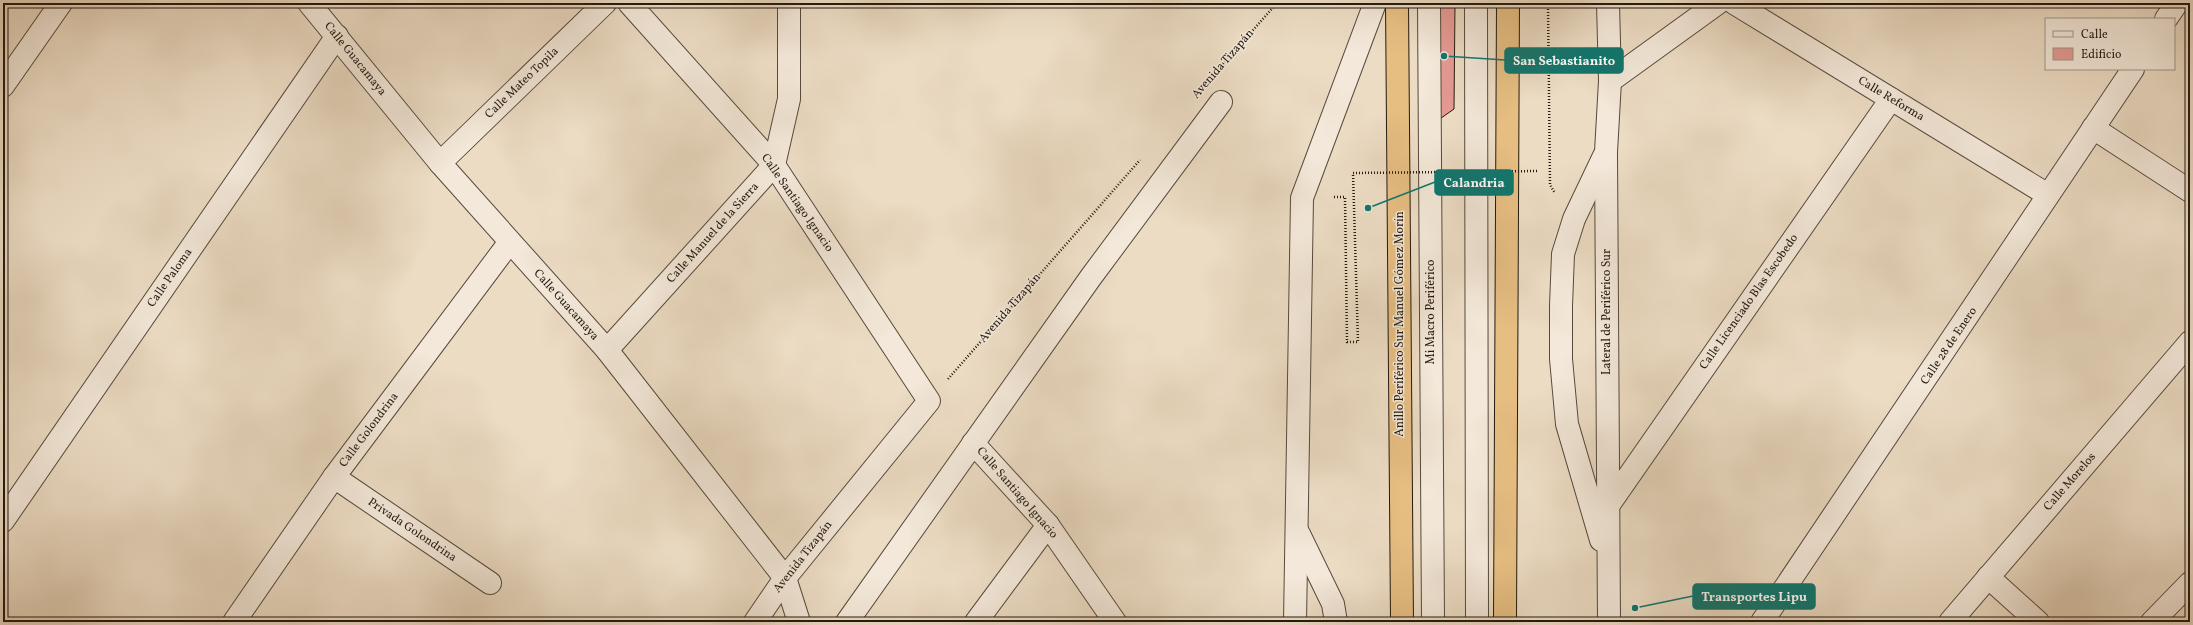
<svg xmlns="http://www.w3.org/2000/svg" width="2193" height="625" font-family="Vollkorn,serif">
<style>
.building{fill:#e59a94;stroke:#231910}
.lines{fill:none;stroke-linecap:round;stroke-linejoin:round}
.minor-casing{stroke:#554a3d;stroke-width:24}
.highway-casing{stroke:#231910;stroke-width:24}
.path{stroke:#231910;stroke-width:2.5;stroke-dasharray:1 2;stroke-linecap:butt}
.minor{stroke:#f3e8d9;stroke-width:22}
.highway{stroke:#e6be82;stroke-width:22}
.path-bridge{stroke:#231910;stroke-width:2.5;stroke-dasharray:1 2;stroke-linecap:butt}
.labels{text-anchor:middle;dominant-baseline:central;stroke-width:3;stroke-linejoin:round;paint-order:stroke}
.street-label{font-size:12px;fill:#231910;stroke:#f3e8d9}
.leader{fill:none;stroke:#0f766e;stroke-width:1.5}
.callout-dot{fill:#0f766e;stroke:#f3e8d9;stroke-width:1.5}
.callout{fill:#0f766e;stroke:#0f766e;stroke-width:1.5}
.callout-label{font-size:13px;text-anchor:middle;font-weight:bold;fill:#fff}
</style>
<rect width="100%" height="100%" fill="#ecdcc4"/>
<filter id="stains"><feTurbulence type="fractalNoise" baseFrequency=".005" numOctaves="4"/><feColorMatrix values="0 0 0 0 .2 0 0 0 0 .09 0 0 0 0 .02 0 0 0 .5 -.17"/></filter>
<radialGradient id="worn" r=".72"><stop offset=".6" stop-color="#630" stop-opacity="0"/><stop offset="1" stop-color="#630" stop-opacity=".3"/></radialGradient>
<polygon class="building" points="1434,3 1455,3 1454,109 1434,123"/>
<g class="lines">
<g class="minor-casing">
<g id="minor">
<polyline points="309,3 440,163 607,350 785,578 799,622"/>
<polyline points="629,3 774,165 929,401 785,578 755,622"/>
<polyline points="1429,3 1433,622"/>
<polyline points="1476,3 1477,622"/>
<polyline points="1608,3 1610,81 1606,152 1609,622"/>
<polyline points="1734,3 2048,195"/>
<polyline points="2166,19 2177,3"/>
<polyline points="1610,81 1718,3"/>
<polyline points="3,86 61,3"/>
<polyline points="2093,128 2190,191"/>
<polyline points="440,163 605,3"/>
<polyline points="607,350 774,165 789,99 789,3"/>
<polyline points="973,443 1048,525 1115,622"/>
<polyline points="334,477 490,583"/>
<polyline points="1608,506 1891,99"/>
<polyline points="3,521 337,36"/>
<polyline points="1299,534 1333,604 1336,622"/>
<polyline points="1601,540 1567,424 1561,359 1561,306 1563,254 1574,219 1604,156"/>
<polyline points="1988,577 2038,622"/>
<polyline points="234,622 334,477 509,243"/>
<polyline points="847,622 1091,277 1221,102"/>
<polyline points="976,622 1048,525"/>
<polyline points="1295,622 1302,198 1375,3"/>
<polyline points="1762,622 2133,69"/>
<polyline points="1950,622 2190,342"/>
<polyline points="2152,622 2190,583"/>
</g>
</g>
<g class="highway-casing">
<g id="highway">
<polyline points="1397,3 1402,622"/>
<polyline points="1505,622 1508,3"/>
</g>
</g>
<g class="path">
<polyline points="1548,3 1550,185 1555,193"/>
<polyline points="1215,73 1277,3"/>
<polyline points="1334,197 1345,197 1347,342 1358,342 1353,173"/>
<polyline points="948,379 1140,160"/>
</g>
<use href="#minor" class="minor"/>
<use href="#highway" class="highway"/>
<polyline class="path-bridge" points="1353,173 1537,171"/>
</g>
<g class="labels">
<g class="street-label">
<text transform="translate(355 59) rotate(51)">Calle Guacamaya</text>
<text transform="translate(1223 64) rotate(-49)">Avenida Tizapán</text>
<text transform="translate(522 83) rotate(-44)">Calle Mateo Topila</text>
<text transform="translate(1891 99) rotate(31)">Calle Reforma</text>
<text transform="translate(797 203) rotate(55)">Calle Santiago Ignacio</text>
<text transform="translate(713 233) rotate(-48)">Calle Manuel de la Sierra</text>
<text transform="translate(170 278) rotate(-55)">Calle Paloma</text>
<text transform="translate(1749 302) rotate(-55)">Calle Licenciado Blas Escobedo</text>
<text transform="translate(566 305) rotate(48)">Calle Guacamaya</text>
<text transform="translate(1010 308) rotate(-49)">Avenida Tizapán</text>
<text transform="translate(1431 312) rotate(-90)">Mi Macro Periférico</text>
<text transform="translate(1607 312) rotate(-90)">Lateral de Periférico Sur</text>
<text transform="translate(1400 324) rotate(-90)">Anillo Periférico Sur Manuel Gómez Morín</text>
<text transform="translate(1949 346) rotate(-56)">Calle 28 de Enero</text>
<text transform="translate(369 430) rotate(-53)">Calle Golondrina</text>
<text transform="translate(2070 482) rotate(-49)">Calle Morelos</text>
<text transform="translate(1017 493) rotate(49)">Calle Santiago Ignacio</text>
<text transform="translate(412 530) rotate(34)">Privada Golondrina</text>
<text transform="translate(803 557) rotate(-52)">Avenida Tizapán</text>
</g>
</g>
<path class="leader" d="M1444 56L1505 60M1368 208L1435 182M1635 608L1693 596"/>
<g class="callout-dot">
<circle cx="1444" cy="56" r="4"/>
<circle cx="1368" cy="208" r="4"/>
<circle cx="1635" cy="608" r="4"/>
</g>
<g class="callout">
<rect x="1505" y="48" width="118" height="25" rx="4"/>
<rect x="1435" y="170" width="78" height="25" rx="4"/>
<rect x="1693" y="584" width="122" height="25" rx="4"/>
</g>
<g class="callout-label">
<text x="1564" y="65">San Sebastianito</text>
<text x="1474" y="187">Calandria</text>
<text x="1754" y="601">Transportes Lipu</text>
</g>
<rect width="2193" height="625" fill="none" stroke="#ecdcc4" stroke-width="16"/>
<rect x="4" y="4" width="2185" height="617" fill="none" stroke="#231910" stroke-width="2"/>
<rect x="8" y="8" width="2177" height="609" fill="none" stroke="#231910"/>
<rect x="2045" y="18" width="130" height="52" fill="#f3e8d9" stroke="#a09589"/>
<rect x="2053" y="31" width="20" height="6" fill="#f3e8d9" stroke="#a09589"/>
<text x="2081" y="38" font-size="12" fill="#231910">Calle</text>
<rect x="2053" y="48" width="20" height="12" fill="#e59a94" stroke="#a09589"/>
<text x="2081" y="58" font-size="12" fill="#231910">Edificio</text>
<rect width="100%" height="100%" filter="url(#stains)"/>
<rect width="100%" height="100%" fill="url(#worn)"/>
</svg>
